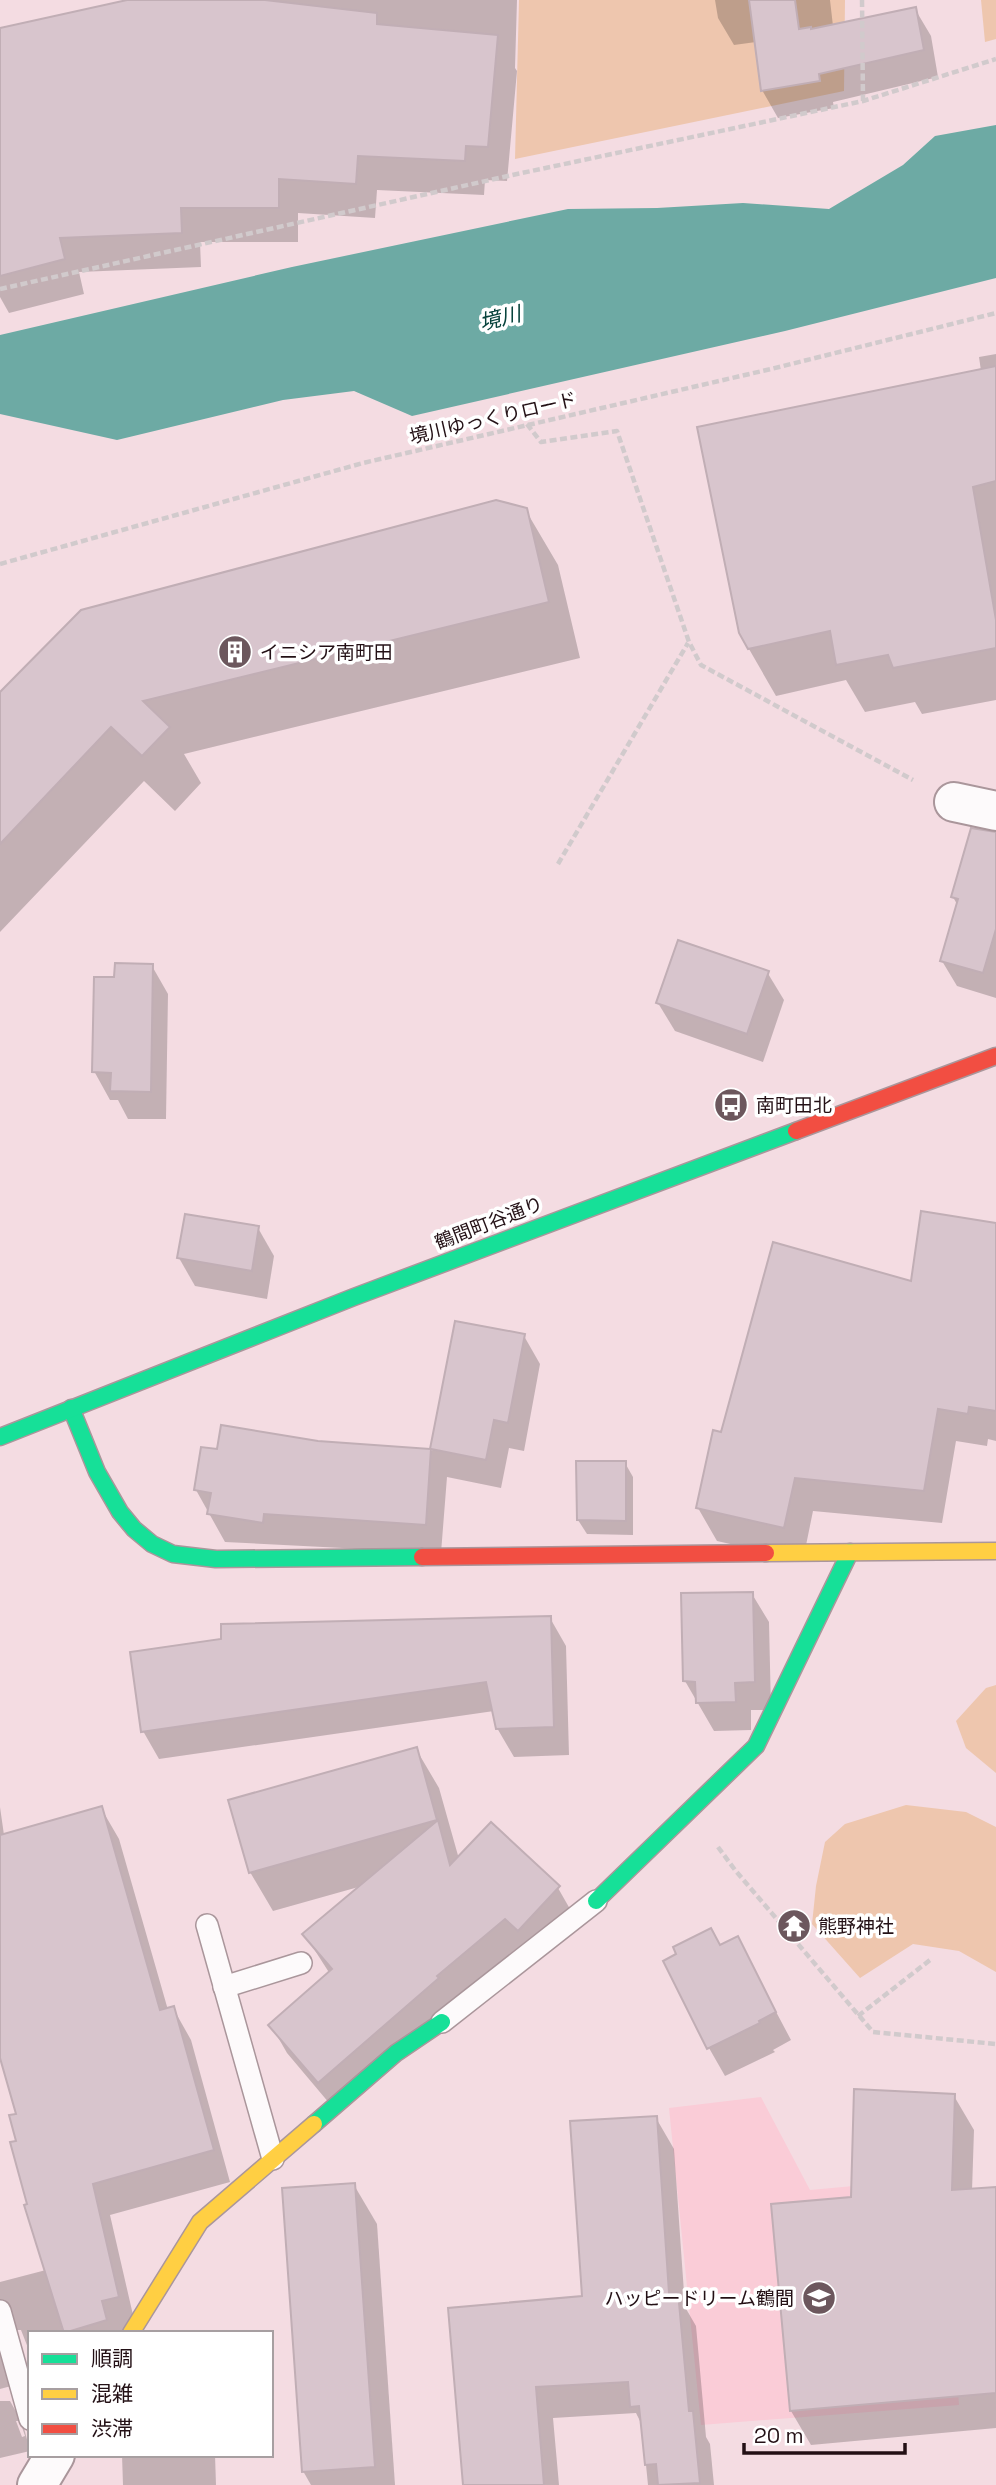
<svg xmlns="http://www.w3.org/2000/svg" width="996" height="2485" font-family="'Space Grotesk','Noto Sans JP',sans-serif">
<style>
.built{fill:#faccd7}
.green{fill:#eec6ae}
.water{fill:#6daaa4}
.shadow{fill:#0003;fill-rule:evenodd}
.building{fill:#d8c5cd;stroke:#c1aeb5;stroke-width:2}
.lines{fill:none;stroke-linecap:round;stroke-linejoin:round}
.lane-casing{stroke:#aa969b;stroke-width:24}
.street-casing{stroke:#aa969b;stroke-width:42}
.fast-casing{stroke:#aa969b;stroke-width:19}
.slow-casing{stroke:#aa969b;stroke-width:19}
.jam-casing{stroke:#aa969b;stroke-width:19}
.path{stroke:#d1cacc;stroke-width:4.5;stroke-dasharray:7 3.5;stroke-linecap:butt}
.lane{stroke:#fdfafb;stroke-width:21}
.street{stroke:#fdfafb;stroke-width:38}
.fast{stroke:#16e098;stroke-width:16}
.slow{stroke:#ffcf43;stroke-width:16}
.jam{stroke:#f24e42;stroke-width:16}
.labels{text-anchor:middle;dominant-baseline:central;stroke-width:7;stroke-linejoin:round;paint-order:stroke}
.street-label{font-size:19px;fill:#231015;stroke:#fff}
.poi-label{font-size:19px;fill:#231015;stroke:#fff;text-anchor:start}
.water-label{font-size:21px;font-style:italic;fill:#07433c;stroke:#fff}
</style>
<rect width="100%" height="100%" fill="#f4dce2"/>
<polygon class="built" points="761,2097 810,2190 941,2178 959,2405 701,2425 669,2108"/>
<g class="green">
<polygon points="519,0 845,0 844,91 515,159"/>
<polygon points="981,0 996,0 996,39 985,42"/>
<polygon points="996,1685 996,1773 966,1748 956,1721 986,1688"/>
<polygon points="906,1805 966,1812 996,1827 996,1972 959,1951 913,1944 860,1978 812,1924 816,1886 825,1842 845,1824"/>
</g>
<polygon class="water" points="996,125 996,278 785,331 412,416 354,391 283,400 117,440 0,414 0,335 292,267 568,209 657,208 743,203 829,209 903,165 935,136"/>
<g class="shadow">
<polygon points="137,0 517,0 515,68 517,71 507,181 485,180 484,195 377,190 375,218 298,213 298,242 200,242 201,267 79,272 84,294 9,313 0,297 0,32"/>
<polygon points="715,0 830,0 833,26 915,9 931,36 938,77 833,102 834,108 778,118 762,90 756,42 734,45 718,18"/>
<polygon points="996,354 996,700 922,714 915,702 865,712 846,680 776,696 749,649 981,371 979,357"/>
<polygon points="525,509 558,565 580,658 184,754 201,783 175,811 144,781 0,932 0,694"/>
<polygon points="996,837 996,998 957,986 942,961 958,906 953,897"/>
<polygon points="152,966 168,994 166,1119 128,1119 118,1100 110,1100 94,1071 116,979"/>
<polygon points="767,972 784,1000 763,1062 675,1031 658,1003"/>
<polygon points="996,1225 996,1441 988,1439 987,1446 956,1441 942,1523 813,1511 803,1560 717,1541 698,1508 722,1434 912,1283"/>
<polygon points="258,1228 274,1256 267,1299 195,1286 179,1258"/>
<polygon points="456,1323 524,1336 540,1364 524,1451 509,1448 501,1488 447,1477 441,1553 225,1542 196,1490 219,1451 318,1443 432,1451"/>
<polygon points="625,1463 633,1477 633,1535 587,1534 578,1520"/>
<polygon points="752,1594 769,1622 771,1710 751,1710 751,1730 714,1731 685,1681"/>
<polygon points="550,1618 566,1646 569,1755 514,1757 497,1728 494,1711 159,1759 143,1731"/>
<polygon points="416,1749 439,1788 459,1859 558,1888 574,1916 335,2110 287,2053 271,2025 330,1974 305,1935 362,1886 273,1911 250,1872"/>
<polygon points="0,1807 4,1835 101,1808 119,1839 168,2010 173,2008 191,2040 230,2182 110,2215 136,2328 120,2333 30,2333 30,2353 21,2330 14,2330 15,2385 0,2389 0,2282 46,2270 29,2205 19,2142 18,2115 0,2052"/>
<polygon points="737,1938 791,2040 773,2050 775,2052 725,2076 709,2048 720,1947"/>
<polygon points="954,2096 974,2130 972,2191 996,2189 996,2428 811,2445 791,2411 852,2199"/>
<polygon points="656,2118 674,2149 685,2307 696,2326 706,2437 710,2444 714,2485 648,2485 642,2425 636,2413 553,2418 559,2485 465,2485 584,2298"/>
<polygon points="354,2185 377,2224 395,2485 311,2485 303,2471"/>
<path d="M0,2401H10L23,2424L30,2451L0,2458ZM16,2421H20L25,2436L22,2437Z"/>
<polygon points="122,2455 215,2455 216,2485 123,2485"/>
</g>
<g class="building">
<polygon points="127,0 265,0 377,13 377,24 498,35 488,147 466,146 465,161 358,156 356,184 279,179 279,208 181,208 182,233 60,238 65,259 0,276 0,28"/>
<polygon points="749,0 795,0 799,29 811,27 811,29 916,7 924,50 819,74 820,81 761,91"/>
<polygon points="996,366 996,481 973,487 996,620 996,648 893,668 888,655 836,665 830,631 748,649 739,633 697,427"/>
<polygon points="496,500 527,508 549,602 143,701 170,727 142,756 111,727 0,844 0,692 81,610"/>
<polygon points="971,828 996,832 996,929 983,973 940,961 958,899 951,897"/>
<polygon points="678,940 769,971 747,1034 656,1003"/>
<polygon points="115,963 153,964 151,1092 110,1091 111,1073 92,1072 94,977 114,977"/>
<polygon points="921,1211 996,1223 996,1411 969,1407 968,1414 938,1409 924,1491 795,1478 784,1528 696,1508 713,1430 721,1432 773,1242 911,1281"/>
<polygon points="185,1214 259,1226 252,1271 177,1258"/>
<polygon points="455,1321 525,1334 508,1423 494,1420 486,1460 431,1449 426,1525 264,1514 263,1523 207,1514 211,1493 194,1490 201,1447 217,1449 221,1425 318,1441 430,1449"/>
<polygon points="576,1461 626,1461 626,1521 577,1520"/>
<polygon points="753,1592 755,1682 735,1683 736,1702 696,1703 695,1682 683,1681 681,1593"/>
<polygon points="551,1616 554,1727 496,1729 486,1682 141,1732 130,1652 221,1639 221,1624"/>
<polygon points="417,1747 437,1820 249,1873 228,1800"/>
<polygon points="102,1806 160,2010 174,2006 214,2150 93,2184 119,2297 102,2301 107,2320 64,2333 24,2205 27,2204 10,2142 16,2141 9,2115 16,2114 0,2058 0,1835"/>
<polygon points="438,1820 450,1865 491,1822 560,1886 518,1931 505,1919 437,1976 439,1978 318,2083 268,2025 332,1969 302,1934"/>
<polygon points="711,1928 720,1945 738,1936 776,2012 759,2021 760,2023 707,2049 663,1961 676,1954 673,1947"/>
<polygon points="854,2089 955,2094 952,2190 996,2187 996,2393 790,2411 771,2204 851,2197"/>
<polygon points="657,2116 669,2293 678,2292 689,2411 693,2411 700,2483 658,2485 656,2464 645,2465 639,2406 630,2407 628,2382 536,2387 544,2485 463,2485 448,2308 582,2296 570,2121"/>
<polygon points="355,2183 375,2467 302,2472 282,2188"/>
</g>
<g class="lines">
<g class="lane-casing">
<g id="lane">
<polyline points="207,1925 273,2159"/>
<polyline points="224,1987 301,1963"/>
<polyline points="442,2022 596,1901"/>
<polyline points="0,2311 30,2419"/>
</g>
</g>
<g class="street-casing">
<g id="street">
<polyline points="954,802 996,811"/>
<polyline points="37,2485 55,2455"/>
</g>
</g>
<g class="fast-casing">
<g id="fast">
<polyline points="71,1408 97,1472 120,1512 134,1529 152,1544 173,1554 216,1559 422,1557"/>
<polyline points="0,1437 354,1297 796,1131"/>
<polyline points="596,1901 756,1746 850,1552"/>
<polyline points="314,2124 396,2053 442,2022"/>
</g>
</g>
<g class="slow-casing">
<g id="slow">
<polyline points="766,1553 996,1551"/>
<polyline points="131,2333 200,2222 314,2124"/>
</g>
</g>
<g class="jam-casing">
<g id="jam">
<polyline points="796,1131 996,1056"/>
<polyline points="422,1557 766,1553"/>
</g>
</g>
<g class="path">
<polyline points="862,0 863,101"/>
<polyline points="0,289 517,174 863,101 996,59"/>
<polyline points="527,424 541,442 617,431 689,642 701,665 913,780"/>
<polyline points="0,564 363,463 771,369 996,313"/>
<polyline points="558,864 688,643"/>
<polyline points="718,1847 735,1870 873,2032 996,2044"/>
<polyline points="858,2016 930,1960"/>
</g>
<use href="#lane" class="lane"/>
<use href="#street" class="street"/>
<use href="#fast" class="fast"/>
<use href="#slow" class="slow"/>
<use href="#jam" class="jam"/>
</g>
<defs>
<g id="building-disc" transform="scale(1.75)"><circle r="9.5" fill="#6c575d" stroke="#fff"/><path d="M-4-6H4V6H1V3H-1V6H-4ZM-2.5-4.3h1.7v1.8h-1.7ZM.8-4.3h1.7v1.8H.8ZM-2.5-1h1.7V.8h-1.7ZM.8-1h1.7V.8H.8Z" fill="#fff"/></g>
<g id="bus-disc" transform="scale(1.75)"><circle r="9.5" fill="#6c575d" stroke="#fff"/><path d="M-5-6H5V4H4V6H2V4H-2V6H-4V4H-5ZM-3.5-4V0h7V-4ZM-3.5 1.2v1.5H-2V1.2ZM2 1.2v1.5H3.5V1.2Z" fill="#fff"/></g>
<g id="temple-disc" transform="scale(1.75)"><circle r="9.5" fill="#6c575d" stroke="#fff"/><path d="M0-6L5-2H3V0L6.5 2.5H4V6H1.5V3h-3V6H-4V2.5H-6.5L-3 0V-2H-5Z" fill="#fff"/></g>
<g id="school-disc" transform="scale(1.75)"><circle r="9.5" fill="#6c575d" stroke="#fff"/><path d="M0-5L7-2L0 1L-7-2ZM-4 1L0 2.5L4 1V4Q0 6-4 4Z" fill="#fff"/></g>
</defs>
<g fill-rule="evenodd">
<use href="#building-disc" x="235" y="652"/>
<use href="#bus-disc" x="731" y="1105"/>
<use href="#temple-disc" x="794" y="1926"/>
<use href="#school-disc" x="819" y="2298"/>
</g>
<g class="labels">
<g class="street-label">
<text transform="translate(493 418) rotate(-13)">境川ゆっくりロード</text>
<text transform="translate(489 1223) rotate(-21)">鶴間町谷通り</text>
</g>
<g class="poi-label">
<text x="260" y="652">イニシア南町田</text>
<text x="756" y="1105">南町田北</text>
<text x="818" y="1926">熊野神社</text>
<text x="794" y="2298" text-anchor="end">ハッピードリーム鶴間</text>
</g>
<g class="water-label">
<text transform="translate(500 318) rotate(-14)">境川</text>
</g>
</g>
<rect x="28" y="2331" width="245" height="126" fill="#ffffff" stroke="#a79fa1" stroke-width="2"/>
<rect x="42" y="2354" width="35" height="10" fill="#16e098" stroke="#a79fa1" stroke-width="2"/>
<text x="91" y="2366" font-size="21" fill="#231015">順調</text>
<rect x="42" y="2389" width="35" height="10" fill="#ffcf43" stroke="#a79fa1" stroke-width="2"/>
<text x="91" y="2401" font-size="21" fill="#231015">混雑</text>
<rect x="42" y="2424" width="35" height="10" fill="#f24e42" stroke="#a79fa1" stroke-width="2"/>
<text x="91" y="2436" font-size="21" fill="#231015">渋滞</text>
<path d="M744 2443v10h161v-10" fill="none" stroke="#231015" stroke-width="3.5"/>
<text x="754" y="2443" font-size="21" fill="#231015" stroke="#ffffff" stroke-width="5" paint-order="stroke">20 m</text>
</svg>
